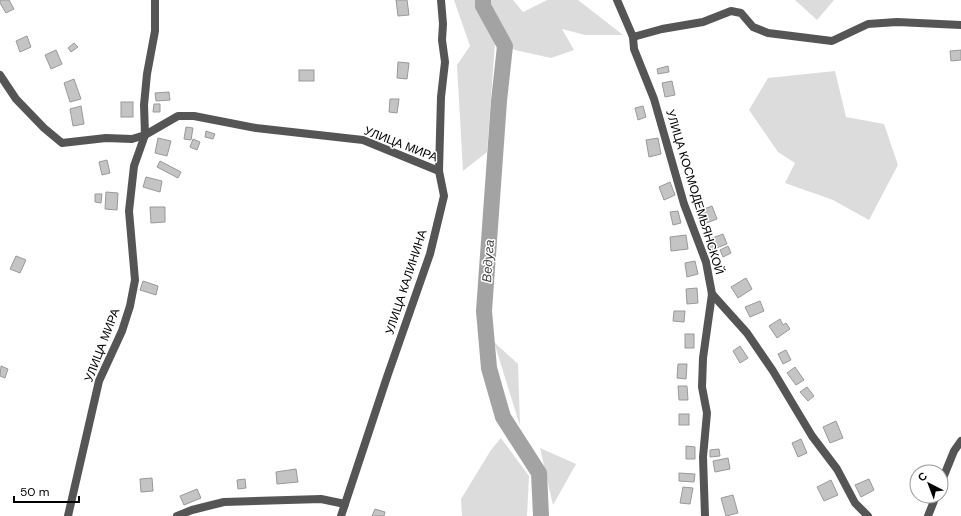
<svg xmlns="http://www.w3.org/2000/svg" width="961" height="516" font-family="'DM Sans',sans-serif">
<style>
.green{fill:#dcdcdc}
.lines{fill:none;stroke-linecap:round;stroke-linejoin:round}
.river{stroke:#a3a3a3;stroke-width:16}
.building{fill:#c4c4c4;stroke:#999}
.minor{stroke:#555;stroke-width:8}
.tertiary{stroke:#555;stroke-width:8}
.labels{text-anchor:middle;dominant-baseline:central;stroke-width:3;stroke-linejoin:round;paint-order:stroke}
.street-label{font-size:12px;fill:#000;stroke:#fff}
.water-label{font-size:13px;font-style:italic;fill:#444;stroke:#fff}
</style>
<rect width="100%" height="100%" fill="#fff"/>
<g class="green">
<polygon points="454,0 513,0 523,12 547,0 578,0 623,35 585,35 562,29 574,50 551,58 515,50 495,43 487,152 463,171 457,65 470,46"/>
<polygon points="795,0 834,0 817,20"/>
<polygon points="835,71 846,117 884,124 898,165 869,220 833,200 785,183 795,163 778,152 749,110 768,78"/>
<polygon points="494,342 518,364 520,426"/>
<polygon points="501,438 529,476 527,516 462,516 461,499 491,450"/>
<polygon points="540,448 576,464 553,505"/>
</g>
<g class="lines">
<polyline class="river" points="483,0 483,6 505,46 499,101 484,311 489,368 503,417 539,473 541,516"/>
</g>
<g class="building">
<polygon points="0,0 9,0 14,9 6,13 0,3"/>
<polygon points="396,0 407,0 409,15 398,16"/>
<polygon points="27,36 31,47 20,52 16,41"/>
<polygon points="74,43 78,47 71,52 68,48"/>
<polygon points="56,50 62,64 51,69 45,55"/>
<polygon points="961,50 961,60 951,61 950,51"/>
<polygon points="398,62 409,63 407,79 397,78"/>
<polygon points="668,66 669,72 658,74 657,69"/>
<rect x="299" y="70" width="15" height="11"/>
<polygon points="74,79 81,99 70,102 64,83"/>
<polygon points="672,81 675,95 665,97 662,83"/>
<polygon points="169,92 170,100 156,101 155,93"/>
<polygon points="390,99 399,99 397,113 389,112"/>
<rect x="121" y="102" width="12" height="15"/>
<polygon points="154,104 160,104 160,112 153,112"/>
<polygon points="81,106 84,124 73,126 70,109"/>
<polygon points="643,106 646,117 638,120 635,108"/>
<polygon points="186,127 193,128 191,140 184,139"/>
<polygon points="206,131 215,134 213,139 205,137"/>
<polygon points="158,138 171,141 167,156 155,153"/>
<polygon points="658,138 661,154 649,157 646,140"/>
<polygon points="193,139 200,142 197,150 190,147"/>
<polygon points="107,160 110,173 102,175 99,162"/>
<polygon points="160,161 181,172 178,178 157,167"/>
<polygon points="146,177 162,181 160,192 143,187"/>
<polygon points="670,182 675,195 664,200 659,187"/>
<polygon points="106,192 118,193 117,210 105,209"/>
<polygon points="95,194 102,194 101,203 95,202"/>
<polygon points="712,206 717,219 704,224 699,211"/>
<polygon points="150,207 165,207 165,222 151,223"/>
<polygon points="678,211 681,223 673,225 670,212"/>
<polygon points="723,234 727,244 711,250 707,240"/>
<polygon points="686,235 688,249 671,251 670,237"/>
<polygon points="728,246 731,253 723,257 720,250"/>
<polygon points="16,256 26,260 20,273 10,269"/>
<polygon points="695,261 698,274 687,277 685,263"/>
<polygon points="746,278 752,289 738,298 731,287"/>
<polygon points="143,281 158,286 156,295 140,290"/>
<polygon points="697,288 698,303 687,304 686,289"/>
<polygon points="760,301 764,311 750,317 745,307"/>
<polygon points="674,311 685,311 684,322 673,321"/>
<polygon points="780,319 783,325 786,323 790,329 777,338 769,326"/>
<rect x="685" y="334" width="9" height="14"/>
<polygon points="740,346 748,358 740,363 733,351"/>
<polygon points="786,350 791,360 783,364 778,354"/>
<polygon points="678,364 687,364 686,379 677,378"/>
<polygon points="1,366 8,369 5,378 0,376"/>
<polygon points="795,367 804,380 796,385 787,373"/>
<polygon points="678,386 687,386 688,400 679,400"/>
<polygon points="807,387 814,396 808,401 800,392"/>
<rect x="679" y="414" width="10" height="11"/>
<polygon points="836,421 843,438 830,443 823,427"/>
<polygon points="801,439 807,453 798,457 792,443"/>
<polygon points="686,446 695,447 695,459 686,459"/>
<polygon points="719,449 720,456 710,457 710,450"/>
<polygon points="728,458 730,469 715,472 713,461"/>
<polygon points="296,469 298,482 277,484 276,472"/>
<polygon points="679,473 695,474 694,482 679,481"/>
<polygon points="152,478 153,491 141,492 140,479"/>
<polygon points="245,479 246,488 238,489 237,480"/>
<polygon points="869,479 874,490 861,497 855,485"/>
<polygon points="831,480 838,495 824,501 817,487"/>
<polygon points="683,487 693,488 690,504 680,503"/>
<polygon points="197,489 201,498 184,505 180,496"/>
<polygon points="733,495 738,513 726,516 721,498"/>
<polygon points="375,509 385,512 384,516 372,516"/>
</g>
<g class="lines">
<g class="minor">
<polyline points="617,0 633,37 634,49 654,99 684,204 706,262 712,294 703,358 702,387 707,413 703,457 705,516"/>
<polyline points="633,37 662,29 703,22 731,11 741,13 753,27 768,33 832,41 868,24 897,22 961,25"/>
<polyline points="0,75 16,99 44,128 62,143 106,138 132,139 145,135 144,105 147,74 155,31 155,0"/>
<polyline points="712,294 747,333 773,371 812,436 837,469 855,503 868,516"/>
<polyline points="941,483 954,451 961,441"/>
<polyline points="68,516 99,381 122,331 130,306 135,280 129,211 134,166 145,135 178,116 194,116 256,128 363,140 439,171"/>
<polyline points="177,516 192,510 224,502 321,499 345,504"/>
<polyline points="928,516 936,496"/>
</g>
<polyline class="tertiary" points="341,516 387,377 430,254 444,196 439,171 441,97 445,62 442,40 443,24 441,0"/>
</g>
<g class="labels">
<g class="street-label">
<text transform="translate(401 144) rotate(21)">УЛИЦА МИРА</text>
<text transform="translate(695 192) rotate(73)">УЛИЦА КОСМОДЕМЬЯНСКОЙ</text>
<text transform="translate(406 282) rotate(-72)">УЛИЦА КАЛИНИНА</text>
<text transform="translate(102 345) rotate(-69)">УЛИЦА МИРА</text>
</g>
<g class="water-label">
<text transform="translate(488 261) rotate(-86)">Ведуга</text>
</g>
</g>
<g transform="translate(929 484) rotate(318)"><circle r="19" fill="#ffffff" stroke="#999999"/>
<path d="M0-3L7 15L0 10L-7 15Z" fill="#000000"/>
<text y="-6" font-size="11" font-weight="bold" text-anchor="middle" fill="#000000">С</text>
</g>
<path d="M14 496v6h65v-6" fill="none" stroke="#000000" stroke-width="2"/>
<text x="20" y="496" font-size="12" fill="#000000" stroke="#ffffff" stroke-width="3" paint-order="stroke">50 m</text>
</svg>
